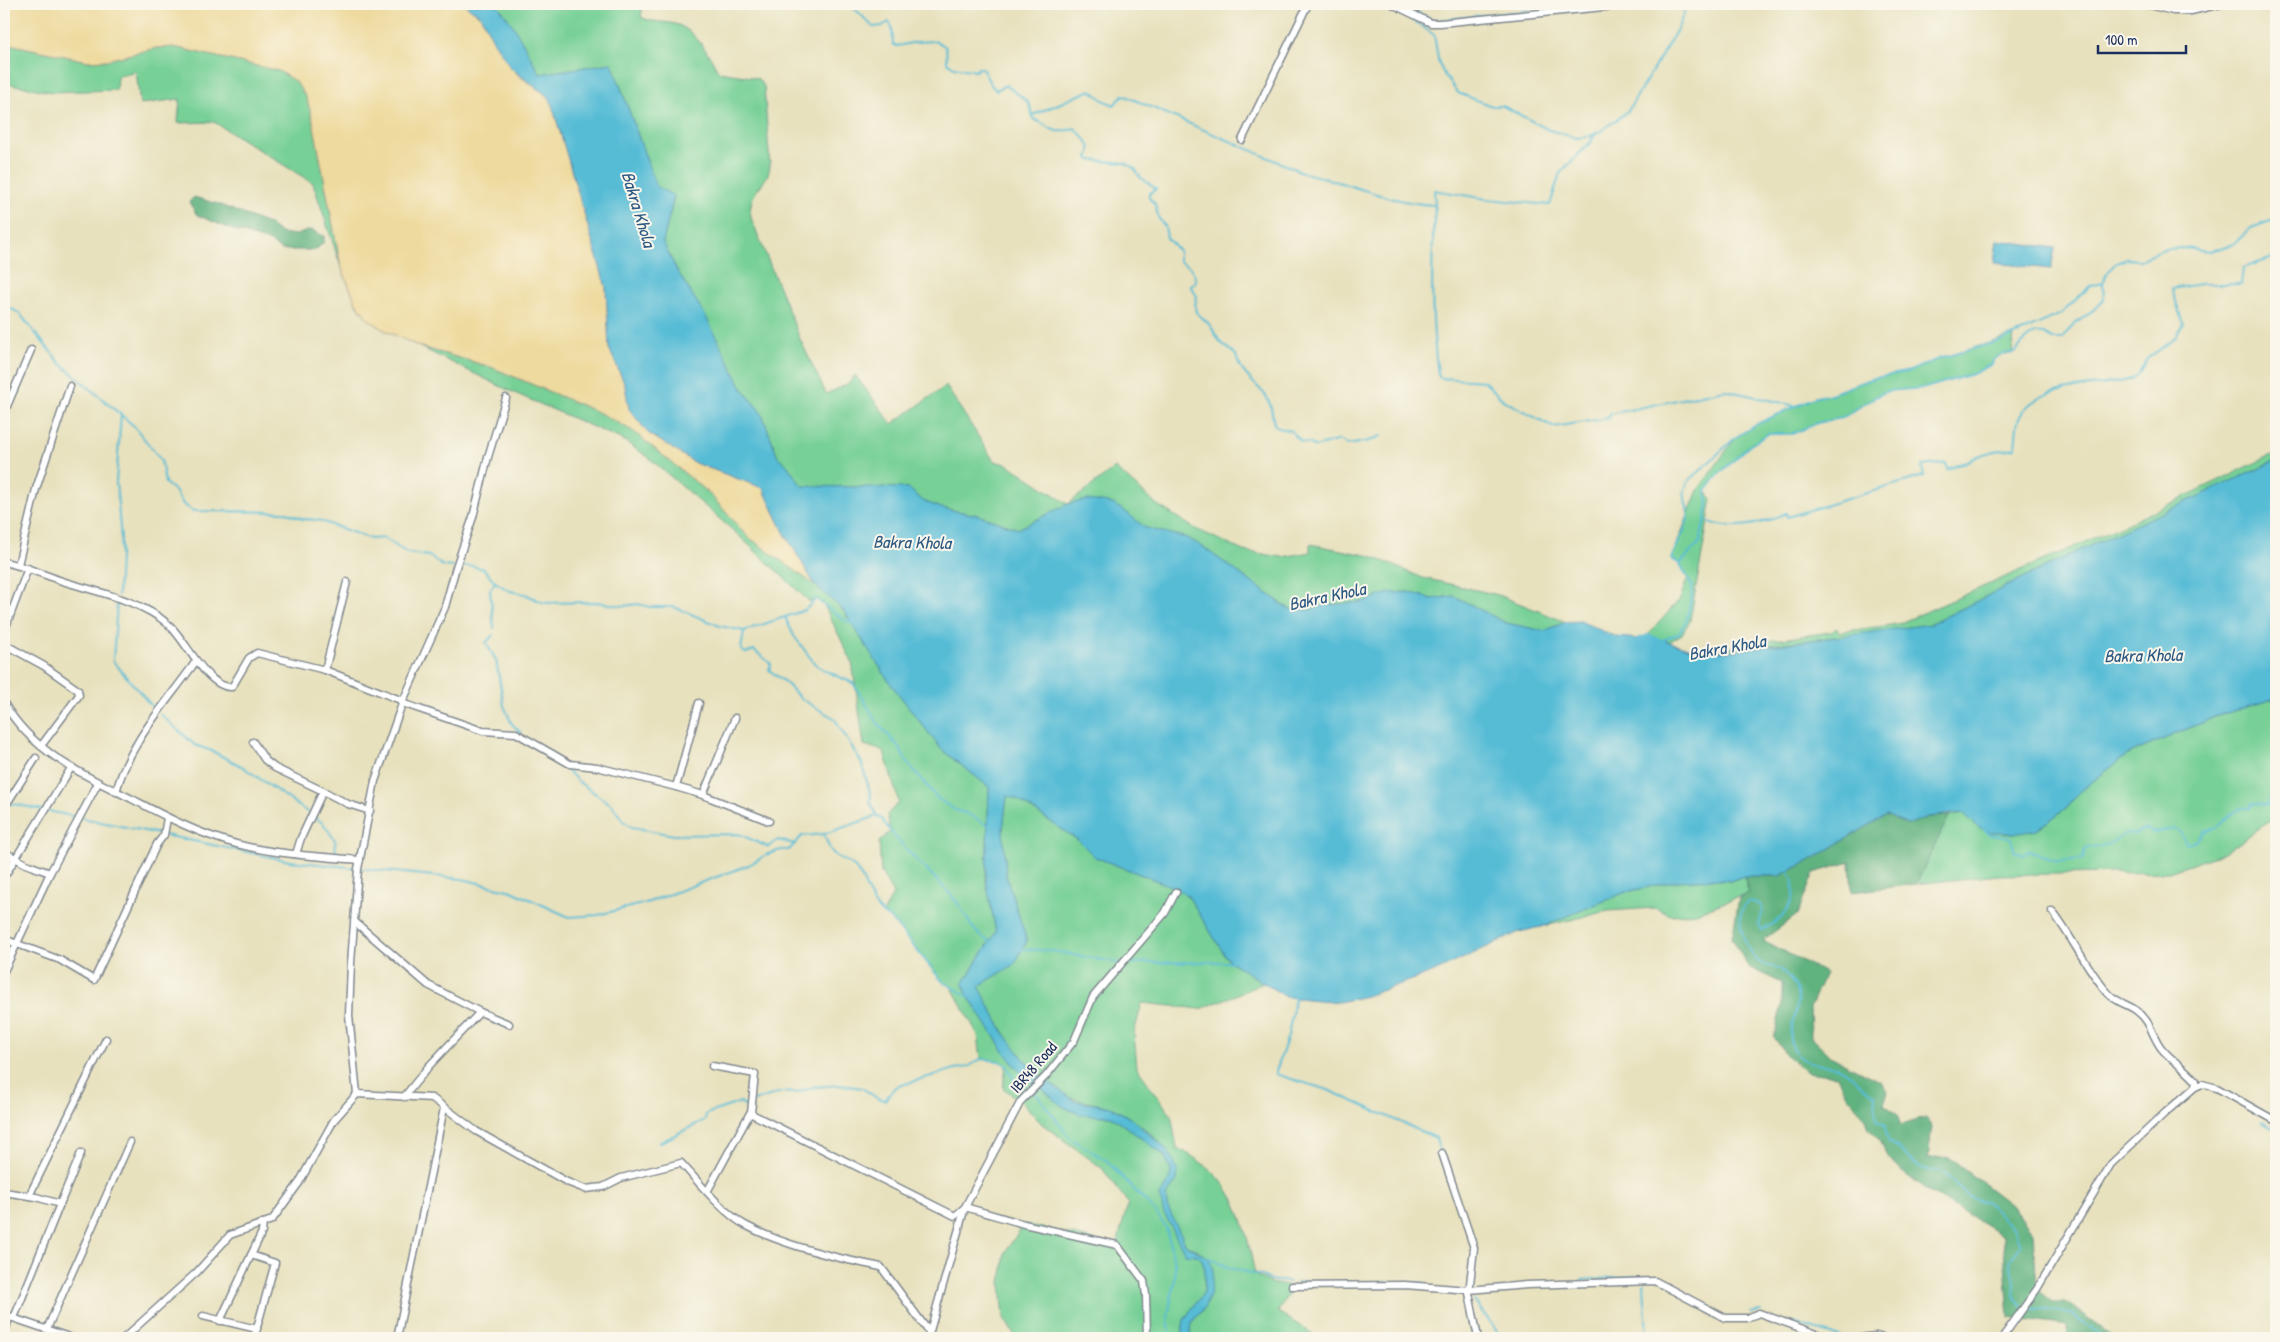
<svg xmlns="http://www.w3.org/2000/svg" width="2280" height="1342" font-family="'Patrick Hand',sans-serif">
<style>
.green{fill:#77d096;stroke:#49807a}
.forest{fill:#61b27f;stroke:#3e706e}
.sand{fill:#eeda9e;stroke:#84847e}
.water{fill:#57bcd6;stroke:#39769a}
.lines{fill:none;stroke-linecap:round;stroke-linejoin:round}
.stream{stroke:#57bcd6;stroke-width:2}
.minor-casing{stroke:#81888e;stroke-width:9}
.minor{stroke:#fff;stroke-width:6}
.labels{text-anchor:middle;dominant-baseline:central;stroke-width:4;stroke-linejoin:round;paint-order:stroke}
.street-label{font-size:16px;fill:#1b2f5e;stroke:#fbf7ec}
.water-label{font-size:18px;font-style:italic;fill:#2d5982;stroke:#fbf7ec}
</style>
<rect width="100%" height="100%" fill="#fbf7ec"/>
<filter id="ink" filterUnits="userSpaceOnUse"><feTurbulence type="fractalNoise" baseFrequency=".02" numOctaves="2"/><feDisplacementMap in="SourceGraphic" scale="10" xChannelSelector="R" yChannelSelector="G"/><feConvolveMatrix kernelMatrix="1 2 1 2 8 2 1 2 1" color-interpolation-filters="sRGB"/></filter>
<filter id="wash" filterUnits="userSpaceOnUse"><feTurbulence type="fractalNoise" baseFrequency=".0096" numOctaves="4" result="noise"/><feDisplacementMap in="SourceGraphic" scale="20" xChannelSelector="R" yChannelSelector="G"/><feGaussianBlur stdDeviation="1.12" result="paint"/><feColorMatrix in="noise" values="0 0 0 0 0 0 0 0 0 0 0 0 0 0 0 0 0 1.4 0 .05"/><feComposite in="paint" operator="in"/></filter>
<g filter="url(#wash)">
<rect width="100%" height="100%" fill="#e7e1bd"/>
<g class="green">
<path d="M497,4H643L641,17C652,23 663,21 675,24C695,29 709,55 719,72L757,78L764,86L770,166C767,188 747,189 751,218L800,339L826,394L848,384L855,375L892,424L946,386L994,461L1009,465L1068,504L1115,468L1156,504L1194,528L1243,551L1283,557L1310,552V544L1371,556L1423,578L1498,595L1566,622L1544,631L1506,623L1454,596L1432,599L1409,592L1389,593L1362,602L1327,605L1308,610L1289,609L1200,545L1187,538L1146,528L1113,504H1068L1018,529L978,515L941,508L923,501L908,488L802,486L787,465L778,457L762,414L742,388L705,315L676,269L663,242L674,197L656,186L612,63L540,74L514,27Z"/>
<polygon points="4,43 88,61 107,60 156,48 174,47 279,71 296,82 306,97 312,116 341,267 313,183 214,122 178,123 180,99 140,104 136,71 117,76 116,90 52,92 4,83"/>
<polygon points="2014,335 2012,354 2003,354 1994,359 1992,364 1973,374 1925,388 1887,391 1875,397 1842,418 1817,423 1792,434 1768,434 1749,446 1719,474 1706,491 1712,499 1690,620 1682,634 1669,642 1648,635 1680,599 1688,577 1680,564 1671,559 1698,490 1736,437 1757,424 1816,397 1831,394 1870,379 1910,371 1938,359"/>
<polygon points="418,346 491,367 600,413 633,431 709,493 747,536 815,585 843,610 890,683 942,750 989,787 986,880 996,932 963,984 968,996 1005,1053 1018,1070 1035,1085 1041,1088 1062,1106 1081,1115 1111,1116 1164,1155 1171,1170 1170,1178 1160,1196 1185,1253 1197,1255 1202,1260 1205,1270 1204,1292 1184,1320 1181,1338 1016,1338 1004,1318 1001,1284 1005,1252 1024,1224 1117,1245 1128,1203 1102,1168 1042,1124 1021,1101 1003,1088 1006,1065 999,1061 981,1059 978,1035 951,986 943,982 892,920 883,914 893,894 881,872 879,842 890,831 887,814 899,803 884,751 864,745 852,662 823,603 816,599 810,602 736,533 648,457 623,440 510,391"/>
<polygon points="2276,453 2276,461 2061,559 1931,624 1878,632 1717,651 1739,645 1831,632 1837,628 1839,632 1898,624 2142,517"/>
<polygon points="2276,698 2276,817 2224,853 2169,872 1998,875 1916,884 1949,816 1963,813 1978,827 2004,834 2037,830 2067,807 2079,792 2127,755 2217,716"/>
<path d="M1007,795L1018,800L1078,840L1095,857L1171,886L1188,896L1228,960L1264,983L1201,1009L1142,1003L1134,1033L1137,1068L1171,1115L1177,1148C1237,1178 1243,1215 1255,1275L1270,1283L1292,1287L1278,1312L1319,1338H1190L1192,1322L1204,1308L1213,1270L1199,1251L1186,1245L1167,1206L1166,1196L1177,1180C1172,1169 1169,1153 1162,1145C1152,1133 1123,1111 1109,1107C1093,1102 1077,1103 1062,1093C1023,1068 998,1026 979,986L1014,965L1027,941L1006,875L1003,829Z"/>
<polygon points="1744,876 1749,893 1696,913 1671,915 1655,908 1608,911 1541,927 1626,892 1675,881 1712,879 1730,881"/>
</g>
<g class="forest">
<polygon points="194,197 218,204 268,224 281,233 295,235 311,230 324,236 324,242 316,250 281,250 269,241 233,230 197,215 189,202"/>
<polygon points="1886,815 1907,825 1928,817 1949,816 1916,884 1852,892 1850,862 1814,873 1797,915 1763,940 1825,973 1810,1008 1811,1037 1832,1057 1881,1082 1888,1091 1884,1104 1899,1116 1900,1125 1926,1118 1932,1126 1928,1159 1949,1157 2011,1205 2033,1232 2037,1289 2053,1302 2066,1302 2115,1338 2086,1338 2081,1333 2076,1338 2069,1338 2068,1325 2009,1317 2003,1236 1924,1188 1901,1171 1886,1155 1881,1142 1869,1129 1866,1119 1844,1091 1837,1076 1807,1072 1787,1056 1774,1037 1782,1004 1782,983 1748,967 1732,938 1739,898 1749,893 1744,876 1779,876 1809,861"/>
</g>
<polygon class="sand" points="4,4 464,4 480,16 518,75 550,98 606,287 609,348 625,385 627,397 648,433 695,463 763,488 784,532 815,585 747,536 709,493 633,431 600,413 491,367 418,346 384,330 368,319 356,303 341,267 312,116 306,97 296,82 279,71 174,47 156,48 107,60 88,61 4,43"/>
<g class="water">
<polygon points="464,4 497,4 514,27 540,74 612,63 656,186 674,196 663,242 676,269 705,315 742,388 762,414 778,457 787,465 802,486 908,488 923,501 941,508 978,515 1018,529 1068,504 1087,500 1101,502 1113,504 1126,512 1146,528 1187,538 1200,545 1289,609 1308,610 1327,605 1362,602 1389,593 1409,592 1432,599 1454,596 1506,623 1544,631 1566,622 1580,621 1616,637 1639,639 1648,635 1691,649 1725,652 1931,624 2061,559 2276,461 2276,698 2217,716 2127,755 2079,792 2067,807 2037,830 2019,833 1991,833 1978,827 1963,813 1928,817 1907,825 1886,815 1809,861 1779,876 1744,876 1730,881 1712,879 1675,881 1626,892 1541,927 1519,932 1432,973 1366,996 1339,1002 1286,997 1264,983 1228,960 1188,896 1171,886 1095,857 1078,840 1018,800 1007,796 1003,829 1006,875 1027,941 1014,965 979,986 1002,1030 1026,1062 1044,1079 1075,1101 1111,1107 1133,1120 1162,1145 1172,1157 1178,1172 1177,1180 1166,1196 1167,1206 1186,1245 1209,1258 1213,1270 1210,1296 1204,1308 1192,1322 1190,1338 1181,1338 1184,1320 1204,1292 1205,1270 1202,1260 1197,1255 1185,1254 1163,1211 1160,1196 1170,1178 1171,1170 1164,1155 1111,1116 1081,1115 1062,1106 1041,1088 1035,1085 1018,1070 1005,1053 968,996 963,984 996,932 986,880 989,787 942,750 890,683 843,610 815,585 784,532 763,488 695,463 648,433 629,409 625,385 609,348 606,287 550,98 511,68 494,42 481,16"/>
<polygon points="1997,240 2055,248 2051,269 1994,263"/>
</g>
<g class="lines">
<g class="stream">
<path d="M848,4C852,5 868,22 873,27L882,26L889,22L892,27L893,44L897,46L917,42L936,41L946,47L947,62L954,67L976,71L978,68H982L991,85L996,90L1006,85C1020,98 1031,97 1033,119C1053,126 1051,137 1075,128C1083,138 1095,144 1088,158L1091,160L1125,163L1135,169L1140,177L1156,189L1149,194V198L1155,204L1159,219L1165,226L1167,238L1179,251V261C1190,268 1193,266 1196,282L1190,286L1197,296L1195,306L1196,312L1210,325L1220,342L1236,355C1240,374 1255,382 1266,396C1272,404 1272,415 1274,424L1279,428L1291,431L1301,442L1311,444L1315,447L1340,440L1347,445L1369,441L1381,436"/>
<polyline points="1383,4 1408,16 1434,35 1439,64 1445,76 1458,93 1492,106 1503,106 1549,130 1576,138 1589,137 1601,131 1628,111 1678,28 1687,4"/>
<polyline points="1400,4 1432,20 1441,20 1589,4"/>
<path d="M1033,115L1091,90L1103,100L1114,105L1123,95L1304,173C1348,182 1389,203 1435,205L1434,190L1487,199L1550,205L1560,173L1590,143L1596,133"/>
<path d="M1435,205C1431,262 1430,318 1438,374L1440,378L1484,381L1503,400L1553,427L1609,418L1610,414L1725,390L1796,406L1816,397L1831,394L1870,379L1910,371L1938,359L2003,340L2061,314L2090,286L2103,283"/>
<polyline points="4,305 19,313 60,363 134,426 161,460 165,483 175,491 183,504 193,511 285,512 303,519 318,520 371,539 384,538 407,553 429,556 443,566 453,567"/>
<path d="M1705,520C1727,532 1763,525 1786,513L1787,517L1924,476L1922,466L1946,463L1947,469C1961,465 1973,457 1987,453C1996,450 2006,450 2015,448C2016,440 2016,429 2018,421C2032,381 2098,390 2131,379L2138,374L2147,359L2175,338L2183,324L2172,289L2200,284H2241L2243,268L2276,257"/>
<path d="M1680,564L1671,559C1676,546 1686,530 1688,517C1689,506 1679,494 1689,481L1736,437L1757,424L1796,406"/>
<polyline points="458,566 472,566 484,569 495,582 510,591 525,594 544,603 596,602 623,606 638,604 650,607 674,607 720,626 744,631 805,610 816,599 847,622 853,623"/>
<polyline points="118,595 121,539 116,482 121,414"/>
<polyline points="117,602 113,661 156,711"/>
<polyline points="785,617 794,636 815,664 826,671 853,683 879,725 898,746 907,762 937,798 955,810 968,814 989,826"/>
<polyline points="494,628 490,590 495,582"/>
<polyline points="744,631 741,650 746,653 754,650 771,664 769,670 786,683 801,699 834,718 861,762 871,795 870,801 877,816"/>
<polyline points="493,635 486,643 496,660 504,706 512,724 521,733"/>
<path d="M1637,639L1648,635L1663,640L1679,633L1687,619L1692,594V586L1680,564L1700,542L1708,505L1706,491L1719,474L1749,446L1768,434H1792L1817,423L1842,418L1875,397L1887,391L1925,388L1973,374L1992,364L1994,359L2003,354L2016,352C2023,341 2030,332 2044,334L2052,339H2062C2072,322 2091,315 2104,300L2103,283L2108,271L2116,263L2127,259L2140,260L2166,249L2183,248L2210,251L2234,244L2251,228L2276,219"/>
<polyline points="160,714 195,745 212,751 243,767 323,823 335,840 336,854"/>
<polyline points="552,759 570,773 580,783 612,805 623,821 632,827 674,835 739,834 768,847 778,840 795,844"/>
<polyline points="4,802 43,810"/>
<polyline points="48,811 77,817"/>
<path d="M82,818L290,861L462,879L512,891L569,917L598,915L646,903L749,865L768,854L781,850H789L802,836L824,834L877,816L880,817C901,847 927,869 951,895C967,911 968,932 991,942"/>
<polyline points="1983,828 1990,835 2011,838 2013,840 2014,851 2024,855 2028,851 2058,861 2083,859 2085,848 2110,844 2127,833 2134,834 2146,829 2154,833 2174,828 2179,831 2187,844 2196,841 2204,831 2218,826 2238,809 2250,807 2252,803 2268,805 2272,793 2276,791"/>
<path d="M824,834C826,839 828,847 832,852C838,860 851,861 857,870C871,890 867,905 892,920L943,982L968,996"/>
<path d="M1787,869C1804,894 1786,919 1762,930L1759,925L1763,910L1759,904L1749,901C1730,914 1746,953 1762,964C1767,967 1775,966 1780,969C1785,972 1790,979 1793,983C1805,998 1789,1025 1790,1039C1790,1042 1794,1050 1796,1053C1805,1065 1826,1064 1839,1068C1853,1073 1861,1089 1875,1095L1876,1120L1884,1124L1888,1141C1912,1154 1910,1172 1942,1171L1969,1197L1987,1203L2003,1218L2014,1229L2020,1245L2010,1261L2014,1281L2013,1295L2023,1307"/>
<polyline points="1022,949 1053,951 1119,963"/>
<polyline points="1124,963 1231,962"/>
<polyline points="1293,997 1295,998 1288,1036 1275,1074 1328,1090 1436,1138 1440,1153"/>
<polyline points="1035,1092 1071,1139 1106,1160 1152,1208 1166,1227 1175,1265 1175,1278 1168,1316 1170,1338"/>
<polyline points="754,1101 781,1092 795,1093 814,1087 841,1085 862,1088 877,1098 885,1100 895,1087 955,1069 968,1067 981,1059 999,1061 1006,1065 1016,1083 1023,1091"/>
<polyline points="2262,1121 2276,1128"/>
<polyline points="659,1143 705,1120 706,1114 741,1102 744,1106 749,1103"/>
<polyline points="1209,1258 1229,1268 1260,1275 1270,1280 1289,1282"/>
<polyline points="1581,1280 1642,1276 1656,1278"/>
<polyline points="1297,1282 1424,1283"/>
<polyline points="1644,1284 1647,1338"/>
<path d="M1474,1301C1483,1312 1492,1325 1502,1338"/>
<polyline points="2027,1308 2071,1313 2104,1338"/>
<polyline points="1751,1313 1760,1311"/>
<polyline points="1793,1322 1843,1338"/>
<polyline points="1885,1337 1892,1338"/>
</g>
</g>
</g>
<g filter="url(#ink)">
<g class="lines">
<g class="minor-casing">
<g id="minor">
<polyline points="1392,4 1431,23 1440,23 1634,4"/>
<polyline points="2145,4 2173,11 2191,11 2221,4"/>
<polyline points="1242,140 1308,4"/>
<polyline points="4,413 31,350"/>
<path d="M4,562C24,566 42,574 62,581C97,592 140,600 168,624C185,638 207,689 232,687L249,658L257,653L325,670L403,701"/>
<polyline points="18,565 36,489 70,386"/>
<polyline points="4,632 28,568"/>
<polyline points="4,644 44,666 78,690 79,695 41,746"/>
<polyline points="325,670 347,582"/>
<path d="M4,703C32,752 83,775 132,799C159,813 185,827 214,837C260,854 312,856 360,860"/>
<polyline points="402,703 483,731 516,733 570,764 597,767 676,787 703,795 769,821"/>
<polyline points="253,742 265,760 275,768 323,791 301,838 296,854"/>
<polyline points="676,787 699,703"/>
<polyline points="323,791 348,804 370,811"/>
<path d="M116,792C130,740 167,703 196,661"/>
<polyline points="703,795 735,718"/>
<polyline points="4,808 36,758"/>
<polyline points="4,852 26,864 50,873"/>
<polyline points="4,877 71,768"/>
<path d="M2052,911C2072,937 2086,968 2108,993C2117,1003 2128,1004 2137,1011C2151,1021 2152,1037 2162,1049C2172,1061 2186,1069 2196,1081L2195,1087"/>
<polyline points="355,922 428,985 480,1012 509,1024"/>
<polyline points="4,939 60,960 94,980 157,844 164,835 167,818"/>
<polyline points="4,971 50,873 98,783"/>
<polyline points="712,1066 755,1074 751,1113"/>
<polyline points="357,1094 349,1015 351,963 358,869 375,781 403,701 445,607 456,567 473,517 488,457 506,398"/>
<polyline points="404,1097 429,1066 480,1012"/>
<polyline points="1442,1153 1474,1248 1469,1293 1478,1338"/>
<polyline points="708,1190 750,1113 955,1216 965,1207 1024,1224 1117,1245 1144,1281 1146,1295 1147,1338"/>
<polyline points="4,1192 36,1197 60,1204 14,1318"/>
<polyline points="29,1196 106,1039"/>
<polyline points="60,1204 81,1153"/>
<polyline points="251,1255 275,1263 254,1338"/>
<polyline points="1292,1286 1405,1285 1469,1290 1527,1285 1655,1281 1725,1318 1748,1318 1759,1313 1828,1338"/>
<polyline points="4,1315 72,1338"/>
<polyline points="203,1316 257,1329"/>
<polyline points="220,1321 262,1232 263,1223"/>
<polyline points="47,1329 130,1142"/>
<polyline points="4,1338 9,1316"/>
<path d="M124,1338L197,1272L230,1235L272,1220L299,1183L334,1120L357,1094L432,1098L476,1131L567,1182L585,1189L603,1187L621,1178L681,1163C699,1182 722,1212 745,1225C782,1245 840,1259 881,1267L929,1332"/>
<polyline points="397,1338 444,1108"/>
<polyline points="928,1338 965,1207 1021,1101 1046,1076 1074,1041 1093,997 1165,913 1176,892"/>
<polyline points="1859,1338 1876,1336 1883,1338"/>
<polyline points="2002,1338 2037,1289 2111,1164 2166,1112 2195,1087 2202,1084 2217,1088 2276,1121"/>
</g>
</g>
<use href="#minor" class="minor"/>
</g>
</g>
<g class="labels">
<g class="street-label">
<text transform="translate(1033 1067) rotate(-49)">IBR48 Road</text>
</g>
<g class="water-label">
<text transform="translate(639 209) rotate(73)">Bakra Khola</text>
<text transform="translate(912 542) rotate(1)">Bakra Khola</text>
<text transform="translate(1327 596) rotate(-12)">Bakra Khola</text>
<text transform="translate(1727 647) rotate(-10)">Bakra Khola</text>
<text transform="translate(2143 655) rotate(-1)">Bakra Khola</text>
</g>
</g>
<rect width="2280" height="1342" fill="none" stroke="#fbf7ec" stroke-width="20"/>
<path d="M2098 45v8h88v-8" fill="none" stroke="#1b2f5e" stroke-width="2.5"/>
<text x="2105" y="45" font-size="15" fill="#1b2f5e" stroke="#fbf7ec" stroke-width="4" paint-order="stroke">100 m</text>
</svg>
